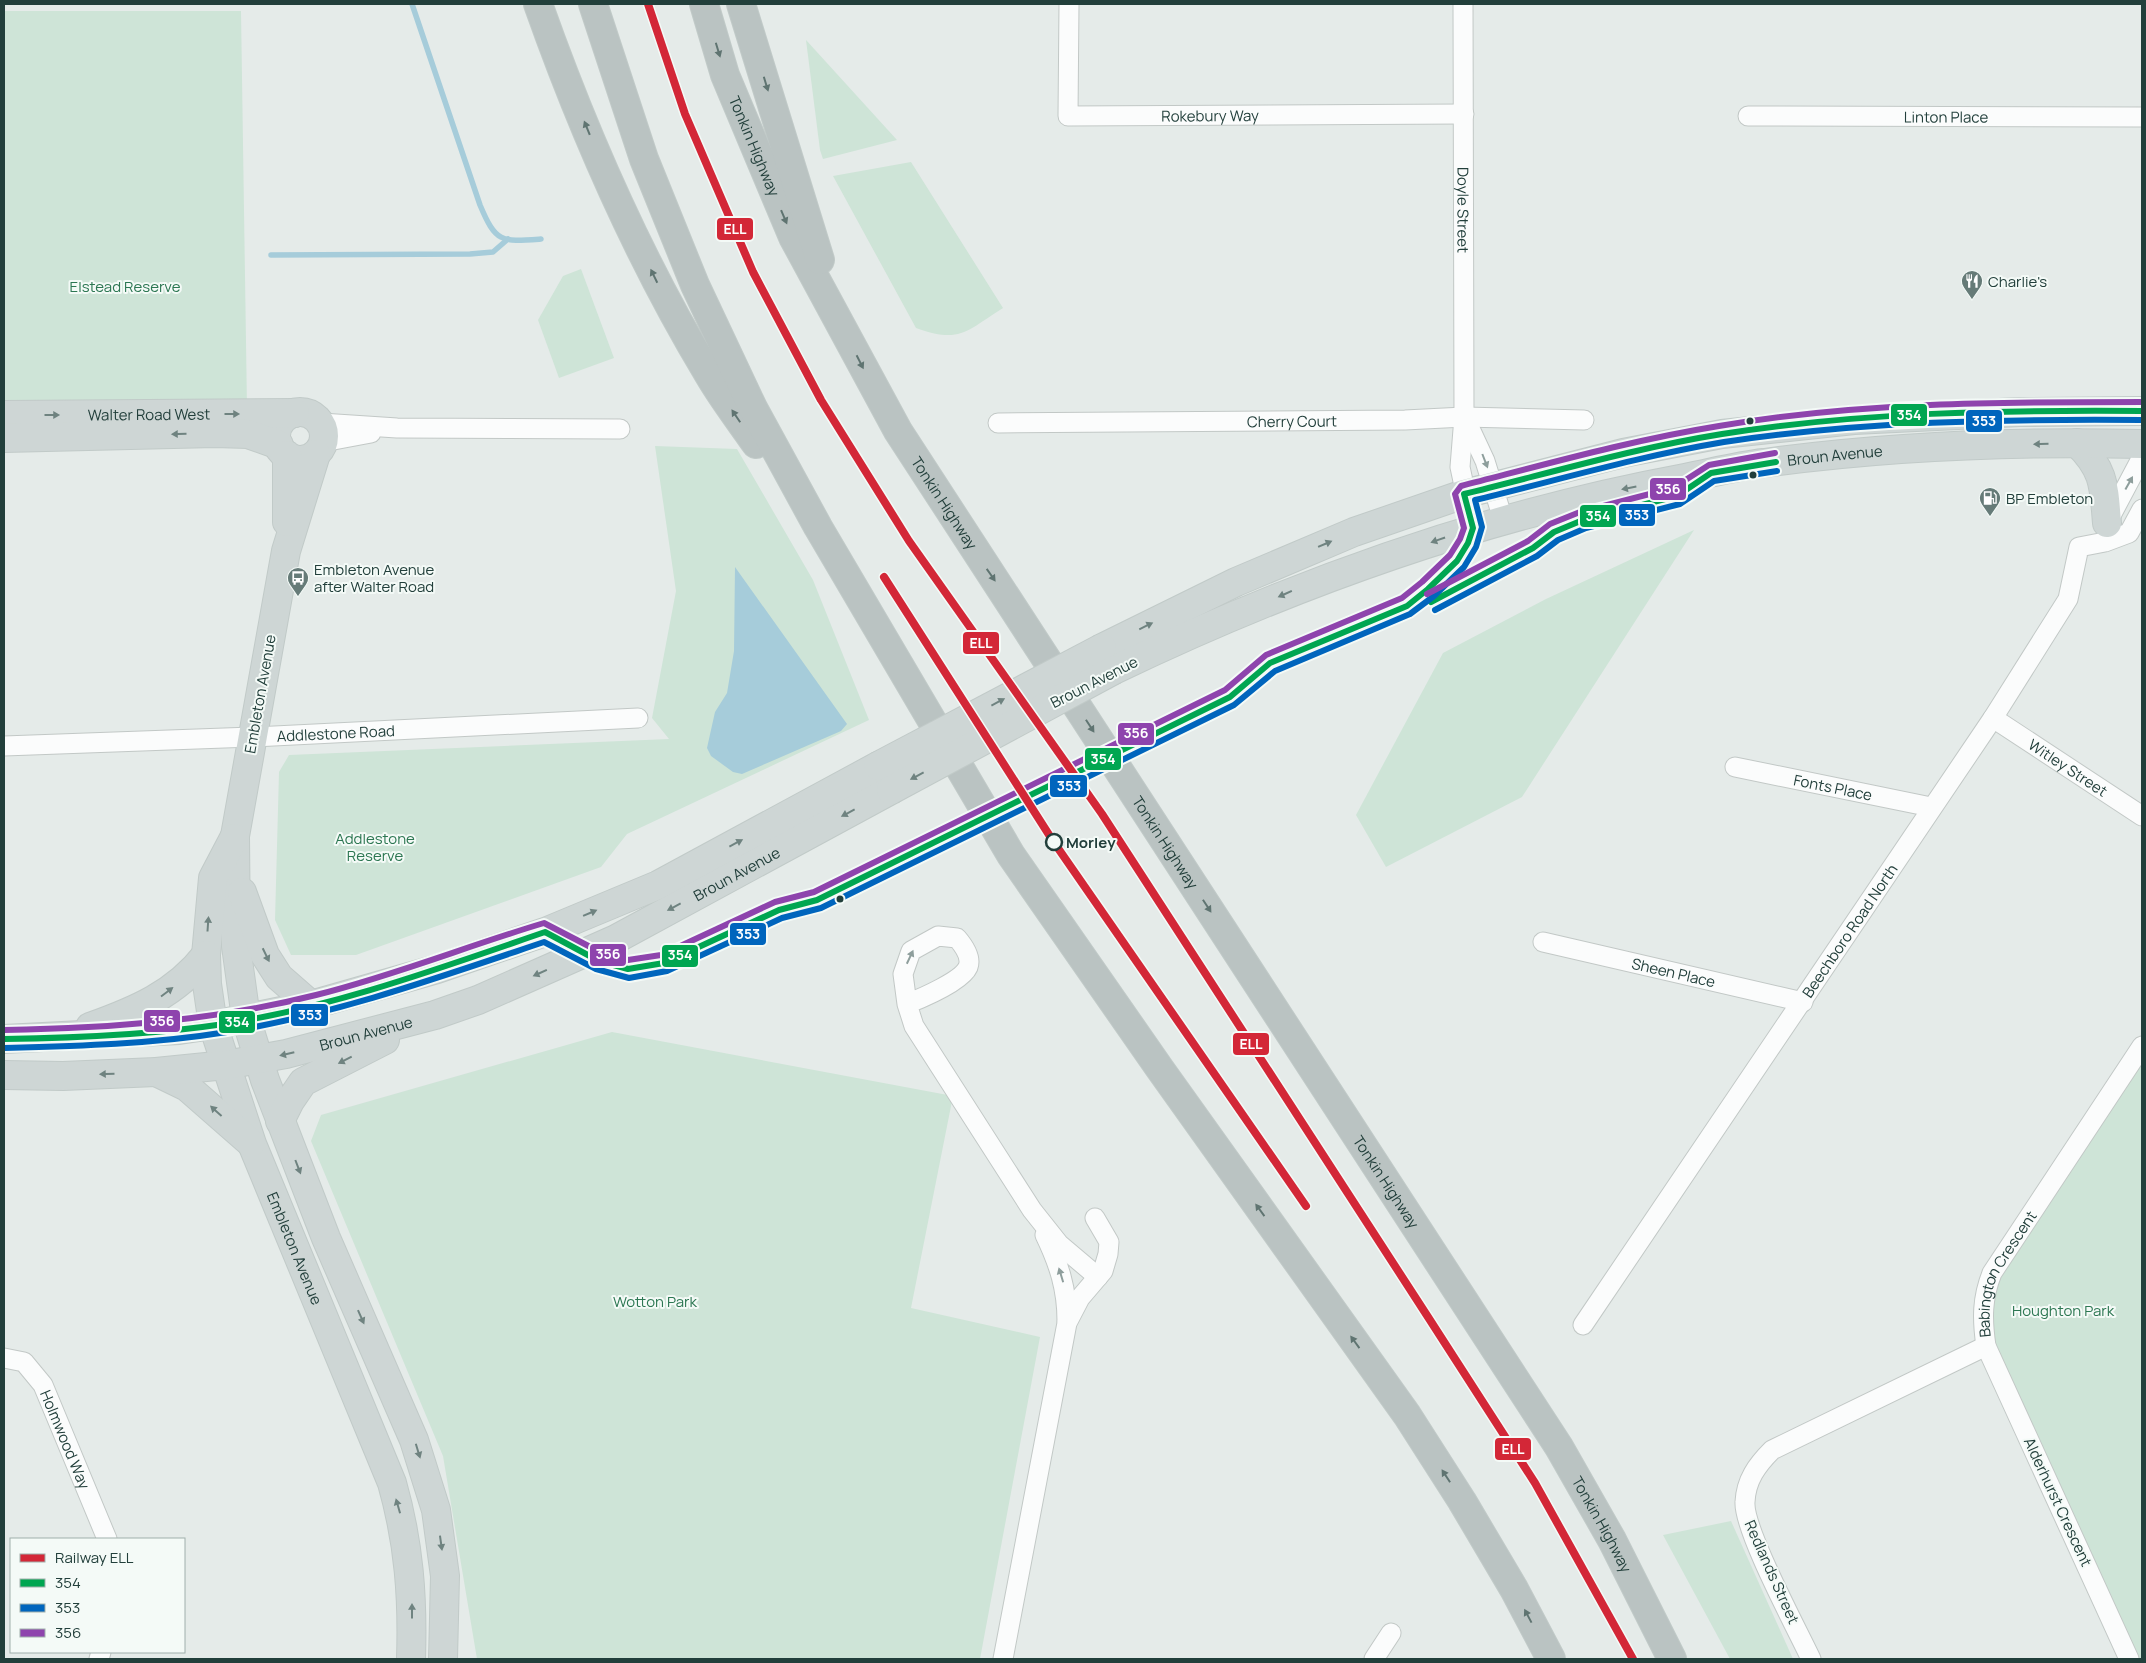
<svg xmlns="http://www.w3.org/2000/svg" width="2146" height="1663" font-family="Manrope,sans-serif">
<style>
.green{fill:#cee4d7}
.water{fill:#a6ccda}
.lines{fill:none;stroke-linecap:round;stroke-linejoin:round}
.stream{stroke:#a6ccda;stroke-width:5.5}
.minor-casing{stroke:#c2c8c6;stroke-width:21}
.primary-casing{stroke:#c1cac8;stroke-width:30}
.motorway-casing{stroke:#c1cac8;stroke-width:30}
.minor{stroke:#fbfcfc;stroke-width:19}
.primary{stroke:#ced6d5;stroke-width:28}
.motorway{stroke:#bac3c2;stroke-width:28}
.primary-bridge-casing{stroke:#c1cac8;stroke-width:30;stroke-linecap:butt}
.primary-bridge{stroke:#ced6d5;stroke-width:28}
.bus-1-casing{stroke:#f4faf7;stroke-width:10}
.bus-2-casing{stroke:#f4faf7;stroke-width:10}
.bus-3-casing{stroke:#f4faf7;stroke-width:10}
.bus-1{stroke:#00a651;stroke-width:6}
.bus-2{stroke:#0065bd;stroke-width:6}
.bus-3{stroke:#8e44ad;stroke-width:6}
.rail-1-casing{stroke:#f4faf7;stroke-width:11}
.rail-1{stroke:#d32737;stroke-width:8}
.oneway{fill:#5f7471}
.oneway2{fill:#6f8380}
.oneway3{fill:#8e9e9c}
.bus-dot{fill:#223f3b;stroke:#f4faf7;stroke-width:2}
.stop-dot{fill:#f4faf7;stroke:#223f3b;stroke-width:2.5}
.labels{text-anchor:middle;dominant-baseline:central;stroke-width:4;stroke-linejoin:round;paint-order:stroke}
.street-label{font-size:15px;fill:#223f3b;stroke:#f4faf7}
.poi-label{font-size:15px;fill:#223f3b;stroke:#f4faf7;text-anchor:start}
.park-label{font-size:15px;fill:#2c7752;stroke:#f4faf7}
.stop-label{font-size:15px;font-weight:bold;fill:#223f3b;stroke:#f4faf7;text-anchor:start}
.line-badge{stroke:#f4faf7;stroke-width:2}
.badge-label{font-size:14px;text-anchor:middle;font-weight:bold;fill:#fff}
</style>
<rect width="100%" height="100%" fill="#e5ebe9"/>
<g class="green">
<polygon points="4,11 241,11 247,408 4,408"/>
<polygon points="806,40 897,140 823,159 820,150"/>
<path d="M911,162L1003,308C966,331 961,344 916,328L833,176Z"/>
<polygon points="581,269 614,358 559,378 538,320 563,276"/>
<polygon points="655,446 737,449 813,580 869,720 627,834 601,867 356,955 291,955 275,920 279,772 289,755 669,739 652,718 676,591"/>
<polygon points="1694,530 1522,797 1386,867 1356,815 1443,653 1546,599"/>
<polygon points="612,1032 953,1096 911,1308 1040,1337 980,1659 477,1659 443,1456 311,1141 321,1115"/>
<polygon points="2142,1046 2142,1659 2129,1659 1982,1319 1985,1293"/>
<polygon points="1731,1521 1793,1659 1730,1659 1663,1535"/>
</g>
<polygon class="water" points="735,567 847,724 841,731 742,774 733,772 711,756 707,748 715,712 727,693 734,651"/>
<g class="lines">
<g class="stream">
<path d="M412,4L480,205C496,243 501,242 541,239"/>
<polyline points="271,255 470,254 493,252 508,239"/>
</g>
<g class="minor-casing">
<g id="minor">
<path id="s1" d="M1069,4L1068,116L1464,114"/>
<path id="s2" d="M1463,4L1464,417L1460,467L1473,528"/>
<path id="s3" d="M1748,116L2142,117"/>
<polyline points="1465,418 1485,461 1503,519"/>
<polyline points="321,423 397,428 620,429"/>
<path id="s4" d="M998,423L1405,420L1464,417L1584,420"/>
<polyline points="323,442 371,433"/>
<polyline points="2107,523 2142,457"/>
<path id="s5" d="M1993,718L2142,816"/>
<path id="s6" d="M4,746L252,737L638,718"/>
<path id="s7" d="M1735,767L1931,807"/>
<path id="s8" d="M1543,942L1803,1002"/>
<path d="M907,1004C922,998 962,981 968,967C972,957 963,945 957,938L938,936L911,951L903,974L907,1004L914,1026L1032,1210L1059,1244L1098,1277"/>
<path d="M1045,1235C1059,1264 1067,1289 1067,1321"/>
<path id="s9" d="M1583,1325L1993,718L2068,599L2079,547L2105,542L2129,533L2142,509"/>
<path id="s10" d="M4,1358L24,1362L43,1385L107,1539"/>
<polyline points="99,1659 101,1652"/>
<polyline points="1003,1659 1067,1323 1080,1298 1103,1271 1108,1254 1109,1242 1095,1218"/>
<polyline points="1374,1659 1391,1633"/>
<path d="M1811,1659C1797,1629 1743,1529 1745,1502C1746,1480 1757,1465 1772,1450L1986,1346"/>
<path id="s11" d="M2129,1659L1986,1346C1982,1319 1982,1298 1992,1273L2142,1046"/>
</g>
</g>
<g class="primary-casing">
<g id="primary">
<circle cx="300" cy="436" r="24"/>
<path id="s12" d="M4,415L295,413"/>
<polyline points="4,438 215,433 248,434 279,445"/>
<path d="M2077,443C2105,470 2104,487 2107,523"/>
<polyline points="316,454 286,551 235,836 236,946 246,1018 265,1080 326,1238 414,1440 436,1510 445,1576 443,1659"/>
<polyline points="287,522 287,455"/>
<polyline points="1102,648 1236,582 1354,532 1464,494 1623,453 1722,434 1854,420 2020,412 2142,411"/>
<path id="s13" d="M1114,670C1297,582 1485,515 1685,478C1711,473 1737,466 1764,463C1889,446 2016,441 2142,444"/>
<path id="s14" d="M234,838L213,878L206,955L207,984L213,1025L252,1144L392,1483C409,1543 413,1597 411,1659"/>
<polyline points="242,892 265,955 279,977 311,1005"/>
<path d="M90,1027C135,1011 176,994 206,955"/>
<polyline points="4,1039 179,1030 213,1025 311,1005 437,969 545,932 658,885 878,766"/>
<polyline points="156,1072 187,1087 251,1143"/>
<path id="s15" d="M4,1075L63,1076L156,1072L226,1065L286,1054L435,1015L478,1000L616,939L891,790"/>
<polyline points="280,1121 290,1101 303,1082 385,1040"/>
</g>
</g>
<g class="motorway-casing">
<g id="motorway">
<path d="M538,4C583,131 639,259 709,375C723,399 740,421 756,444"/>
<polyline points="593,4 644,159 695,285 753,408 818,527 1011,855 1160,1069 1407,1415 1462,1501 1514,1589 1551,1659"/>
<path id="s16" d="M704,4L725,75L793,237L898,431L1559,1447L1612,1540L1672,1659"/>
<polyline points="741,4 820,260"/>
</g>
</g>
<use href="#minor" class="minor"/>
<use href="#primary" class="primary"/>
<use href="#motorway" class="motorway"/>
<g class="primary-bridge-casing">
<g id="primary-bridge">
<polyline points="878,766 1102,648"/>
<polyline points="891,790 1114,670"/>
</g>
</g>
<use href="#primary-bridge" class="primary-bridge"/>
<g class="bus-1-casing">
<g id="bus-1">
<polyline points="1431,602 1533,548 1554,532 1583,520 1677,496 1711,473 1776,462"/>
<path d="M4,1039C78,1038 151,1035 224,1024C334,1007 440,968 545,932L599,961L628,969L664,963L779,910L817,900L1230,697L1270,663L1407,606L1428,589L1457,561L1468,543L1473,528L1464,494C1550,473 1635,448 1722,434C1861,412 2002,410 2142,411"/>
</g>
</g>
<g class="bus-2-casing">
<g id="bus-2">
<polyline points="1435,610 1537,556 1558,540 1586,528 1680,504 1714,481 1777,471"/>
<path d="M4,1048C79,1046 153,1044 227,1032C336,1014 440,977 544,942L596,969L629,978L667,971L782,918L821,908L1234,705L1275,671L1410,614L1434,596L1464,567L1476,547L1482,527L1475,500C1558,480 1640,456 1724,442C1863,421 2002,419 2142,420"/>
</g>
</g>
<g class="bus-3-casing">
<g id="bus-3">
<polyline points="1427,594 1528,541 1550,524 1580,512 1673,488 1709,465 1775,453"/>
<path d="M4,1030C110,1028 213,1021 316,995C393,976 467,946 544,923L602,953L628,960L661,955L775,902L814,892L1225,690L1266,655L1402,598L1422,582L1450,555L1460,539L1464,528L1455,494L1461,486C1547,464 1632,440 1719,426C1859,402 2001,402 2142,402"/>
</g>
</g>
<use href="#bus-1" class="bus-1"/>
<use href="#bus-2" class="bus-2"/>
<use href="#bus-3" class="bus-3"/>
<g class="rail-1-casing">
<g id="rail-1">
<polyline points="648,4 685,114 753,272 821,400 909,541 1102,814 1428,1317 1535,1483 1633,1659"/>
<polyline points="884,577 1053,841 1306,1206"/>
</g>
</g>
<use href="#rail-1" class="rail-1"/>
</g>
<defs><path id="oneway-solid" d="M-6-.8H1V-3.2L6.5 0L1 3.2V.8H-6Z" transform="scale(1.25)"/></defs>
<g class="oneway">
<use href="#oneway-solid" transform="translate(718 50) rotate(73)"/>
<use href="#oneway-solid" transform="translate(766 84) rotate(73)"/>
<use href="#oneway-solid" transform="translate(587 128) rotate(-112)"/>
<use href="#oneway-solid" transform="translate(784 217) rotate(67)"/>
<use href="#oneway-solid" transform="translate(654 276) rotate(-116)"/>
<use href="#oneway-solid" transform="translate(860 362) rotate(63)"/>
<use href="#oneway-solid" transform="translate(736 416) rotate(-124)"/>
<use href="#oneway-solid" transform="translate(991 575) rotate(55)"/>
<use href="#oneway-solid" transform="translate(1090 726) rotate(57)"/>
<use href="#oneway-solid" transform="translate(1207 906) rotate(57)"/>
<use href="#oneway-solid" transform="translate(1260 1210) rotate(-126)"/>
<use href="#oneway-solid" transform="translate(1355 1342) rotate(-126)"/>
<use href="#oneway-solid" transform="translate(1446 1476) rotate(-123)"/>
<use href="#oneway-solid" transform="translate(1528 1616) rotate(-118)"/>
</g>
<g class="oneway2">
<use href="#oneway-solid" transform="translate(232 414)"/>
<use href="#oneway-solid" transform="translate(52 415)"/>
<use href="#oneway-solid" transform="translate(179 434) rotate(179)"/>
<use href="#oneway-solid" transform="translate(2041 444) rotate(179)"/>
<use href="#oneway-solid" transform="translate(1629 488) rotate(169)"/>
<use href="#oneway-solid" transform="translate(1438 540) rotate(161)"/>
<use href="#oneway-solid" transform="translate(1325 544) rotate(-23)"/>
<use href="#oneway-solid" transform="translate(1285 594) rotate(156)"/>
<use href="#oneway-solid" transform="translate(1146 626) rotate(-26)"/>
<use href="#oneway-solid" transform="translate(998 702) rotate(-28)"/>
<use href="#oneway-solid" transform="translate(917 776) rotate(152)"/>
<use href="#oneway-solid" transform="translate(848 813) rotate(152)"/>
<use href="#oneway-solid" transform="translate(736 843) rotate(-28)"/>
<use href="#oneway-solid" transform="translate(674 907) rotate(152)"/>
<use href="#oneway-solid" transform="translate(590 913) rotate(-23)"/>
<use href="#oneway-solid" transform="translate(208 924) rotate(-86)"/>
<use href="#oneway-solid" transform="translate(266 955) rotate(64)"/>
<use href="#oneway-solid" transform="translate(540 973) rotate(156)"/>
<use href="#oneway-solid" transform="translate(167 992) rotate(-37)"/>
<use href="#oneway-solid" transform="translate(287 1054) rotate(167)"/>
<use href="#oneway-solid" transform="translate(345 1060) rotate(153)"/>
<use href="#oneway-solid" transform="translate(107 1074) rotate(178)"/>
<use href="#oneway-solid" transform="translate(216 1111) rotate(-138)"/>
<use href="#oneway-solid" transform="translate(298 1167) rotate(69)"/>
<use href="#oneway-solid" transform="translate(361 1317) rotate(66)"/>
<use href="#oneway-solid" transform="translate(418 1451) rotate(73)"/>
<use href="#oneway-solid" transform="translate(398 1506) rotate(-106)"/>
<use href="#oneway-solid" transform="translate(441 1543) rotate(82)"/>
<use href="#oneway-solid" transform="translate(412 1611) rotate(-90)"/>
</g>
<g class="oneway3">
<use href="#oneway-solid" transform="translate(1485 461) rotate(69)"/>
<use href="#oneway-solid" transform="translate(2129 483) rotate(-61)"/>
<use href="#oneway-solid" transform="translate(910 957) rotate(-65)"/>
<use href="#oneway-solid" transform="translate(1061 1275) rotate(-107)"/>
</g>
<defs>
<g id="restaurant-pin" transform="scale(1.125)"><path d="M0 17L-7.5 6A9.5 9.5 0 1 1 7.5 6Z" fill="#667b78" stroke="#f4faf7"/><path d="M-5-6h1v4h1v-4h1v4h1v-4h1v5L-1.5 .5V6h-2V.5L-5-1ZM5-6V6H3V1.5H1.5Q1.5-4 5-6Z" fill="#fff"/></g>
<g id="fuel-pin" transform="scale(1.125)"><path d="M0 17L-7.5 6A9.5 9.5 0 1 1 7.5 6Z" fill="#667b78" stroke="#f4faf7"/><path d="M-5.5-6h7V0h2V4h1.3V-2.5L3-4.5l.8-.8L6-3V5H2.5V1h-1V6h-7ZM-4.2-4.7v3.2H.2V-4.7Z" fill="#fff"/></g>
<g id="bus-pin" transform="scale(1.125)"><path d="M0 17L-7.5 6A9.5 9.5 0 1 1 7.5 6Z" fill="#667b78" stroke="#f4faf7"/><path d="M-5-6H5V4H4V6H2V4H-2V6H-4V4H-5ZM-3.5-4V0h7V-4ZM-3.5 1.2v1.5H-2V1.2ZM2 1.2v1.5H3.5V1.2Z" fill="#fff"/></g>
</defs>
<g fill-rule="evenodd">
<use href="#restaurant-pin" x="1972" y="281"/>
<use href="#fuel-pin" x="1990" y="498"/>
<use href="#bus-pin" x="298" y="578"/>
</g>
<g class="bus-dot">
<circle cx="1750" cy="421" r="4.5"/>
<circle cx="1753" cy="475" r="4.5"/>
<circle cx="840" cy="899" r="4.5"/>
</g>
<circle class="stop-dot" cx="1054" cy="842" r="8"/>
<g class="labels">
<g class="street-label">
<text stroke="none"><textPath href="#s1" startOffset="254">Rokebury Way</textPath></text>
<text stroke="none"><textPath href="#s3" startOffset="198">Linton Place</textPath></text>
<text stroke="none"><textPath href="#s16" startOffset="151">Tonkin Highway</textPath></text>
<text stroke="none"><textPath href="#s2" startOffset="206">Doyle Street</textPath></text>
<text stroke="none"><textPath href="#s12" startOffset="145">Walter Road West</textPath></text>
<text stroke="none"><textPath href="#s4" startOffset="294">Cherry Court</textPath></text>
<text stroke="none"><textPath href="#s13" startOffset="756">Broun Avenue</textPath></text>
<text stroke="none"><textPath href="#s16" startOffset="556">Tonkin Highway</textPath></text>
<text transform="translate(1094 682) rotate(-27)">Broun Avenue</text>
<text transform="translate(260 694) rotate(-80)">Embleton Avenue</text>
<text stroke="none"><textPath href="#s6" startOffset="332">Addlestone Road</textPath></text>
<text stroke="none"><textPath href="#s5" startOffset="90">Witley Street</textPath></text>
<text stroke="none"><textPath href="#s7" startOffset="100">Fonts Place</textPath></text>
<text stroke="none"><textPath href="#s16" startOffset="961">Tonkin Highway</textPath></text>
<text stroke="none"><textPath href="#s15" startOffset="771">Broun Avenue</textPath></text>
<text stroke="none"><textPath href="#s9" startOffset="476">Beechboro Road North</textPath></text>
<text stroke="none"><textPath href="#s8" startOffset="134">Sheen Place</textPath></text>
<text stroke="none"><textPath href="#s15" startOffset="366">Broun Avenue</textPath></text>
<text stroke="none"><textPath href="#s16" startOffset="1366">Tonkin Highway</textPath></text>
<text stroke="none"><textPath href="#s14" startOffset="431">Embleton Avenue</textPath></text>
<text stroke="none"><textPath href="#s11" startOffset="422">Babington Crescent</textPath></text>
<text stroke="none"><textPath href="#s10" startOffset="109">Holmwood Way</textPath></text>
<text transform="translate(2058 1502) rotate(65)">Alderhurst Crescent</text>
<text stroke="none"><textPath href="#s16" startOffset="1771">Tonkin Highway</textPath></text>
<text transform="translate(1772 1572) rotate(66)">Redlands Street</text>
</g>
<g class="poi-label">
<text x="1988" y="281">Charlie's</text>
<text x="2006" y="498">BP Embleton</text>
<text x="314" y="569">Embleton Avenue<tspan x="314" dy="17">after Walter Road</tspan></text>
</g>
<g class="park-label">
<text x="125" y="286">Elstead Reserve</text>
<text x="375" y="838">Addlestone<tspan x="375" dy="17">Reserve</tspan></text>
<text x="655" y="1301">Wotton Park</text>
<text x="2063" y="1310">Houghton Park</text>
</g>
<g class="stop-label">
<text x="1066" y="842">Morley</text>
</g>
</g>
<g class="line-badge">
<rect x="716" y="217" width="38" height="24" rx="5" fill="#d32737"/>
<rect x="1890" y="403" width="38" height="24" rx="5" fill="#00a651"/>
<rect x="1965" y="409" width="38" height="24" rx="5" fill="#0065bd"/>
<rect x="1649" y="477" width="38" height="24" rx="5" fill="#8e44ad"/>
<rect x="1618" y="503" width="38" height="24" rx="5" fill="#0065bd"/>
<rect x="1579" y="504" width="38" height="24" rx="5" fill="#00a651"/>
<rect x="962" y="631" width="38" height="24" rx="5" fill="#d32737"/>
<rect x="1117" y="722" width="38" height="24" rx="5" fill="#8e44ad"/>
<rect x="1084" y="747" width="38" height="24" rx="5" fill="#00a651"/>
<rect x="1049" y="774" width="39" height="24" rx="5" fill="#0065bd"/>
<rect x="729" y="922" width="38" height="24" rx="5" fill="#0065bd"/>
<rect x="589" y="943" width="38" height="24" rx="5" fill="#8e44ad"/>
<rect x="661" y="944" width="38" height="24" rx="5" fill="#00a651"/>
<rect x="290" y="1003" width="39" height="24" rx="5" fill="#0065bd"/>
<rect x="143" y="1009" width="38" height="24" rx="5" fill="#8e44ad"/>
<rect x="218" y="1010" width="38" height="24" rx="5" fill="#00a651"/>
<rect x="1232" y="1032" width="38" height="24" rx="5" fill="#d32737"/>
<rect x="1494" y="1437" width="38" height="24" rx="5" fill="#d32737"/>
</g>
<g class="badge-label">
<text x="735" y="234">ELL</text>
<text x="1909" y="420">354</text>
<text x="1984" y="426">353</text>
<text x="1668" y="494">356</text>
<text x="1637" y="520">353</text>
<text x="1598" y="521">354</text>
<text x="981" y="648">ELL</text>
<text x="1136" y="738">356</text>
<text x="1103" y="764">354</text>
<text x="1069" y="791">353</text>
<text x="748" y="939">353</text>
<text x="608" y="959">356</text>
<text x="680" y="960">354</text>
<text x="310" y="1020">353</text>
<text x="162" y="1026">356</text>
<text x="237" y="1027">354</text>
<text x="1251" y="1049">ELL</text>
<text x="1513" y="1454">ELL</text>
</g>
<rect width="2146" height="1663" fill="none" stroke="#223f3b" stroke-width="10"/>
<rect x="10" y="1538" width="175" height="115" fill="#f4faf7" stroke="#a0afac"/>
<rect x="20" y="1554" width="25" height="8" fill="#d32737" stroke="#a0afac"/>
<text x="55" y="1563" font-size="15" fill="#223f3b">Railway ELL</text>
<rect x="20" y="1579" width="25" height="8" fill="#00a651" stroke="#a0afac"/>
<text x="55" y="1588" font-size="15" fill="#223f3b">354</text>
<rect x="20" y="1604" width="25" height="8" fill="#0065bd" stroke="#a0afac"/>
<text x="55" y="1613" font-size="15" fill="#223f3b">353</text>
<rect x="20" y="1629" width="25" height="8" fill="#8e44ad" stroke="#a0afac"/>
<text x="55" y="1638" font-size="15" fill="#223f3b">356</text>
</svg>
